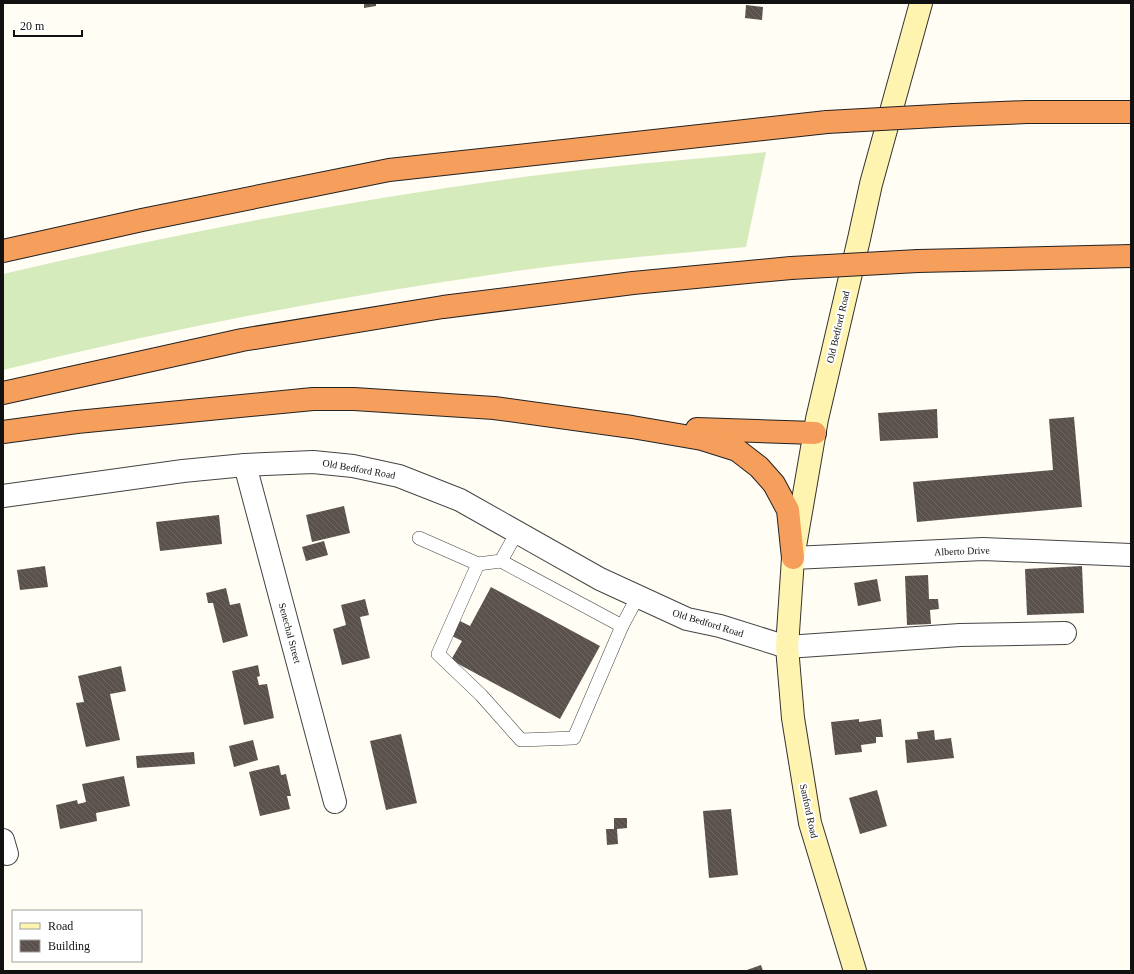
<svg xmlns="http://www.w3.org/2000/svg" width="1134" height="974" font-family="'Times New Roman',serif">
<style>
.grass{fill:#d6ebbc}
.building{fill:url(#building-back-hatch)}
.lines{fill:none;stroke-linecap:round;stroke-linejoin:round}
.lane-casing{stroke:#444;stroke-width:14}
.street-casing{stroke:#444;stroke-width:24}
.secondary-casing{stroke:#333;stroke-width:24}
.highway-casing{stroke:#222;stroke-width:24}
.lane{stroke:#fff;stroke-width:13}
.street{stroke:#fff;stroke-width:22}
.secondary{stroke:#fff4af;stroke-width:22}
.highway{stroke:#f69e5b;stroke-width:22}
.highway-bridge-casing{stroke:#222;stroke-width:24;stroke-linecap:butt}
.highway-bridge{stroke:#f69e5b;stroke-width:22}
.labels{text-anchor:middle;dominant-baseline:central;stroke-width:4;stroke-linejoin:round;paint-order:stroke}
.street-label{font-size:10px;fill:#111;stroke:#fff}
</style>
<defs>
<pattern id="building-back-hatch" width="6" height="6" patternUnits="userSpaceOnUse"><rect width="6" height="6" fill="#5a514d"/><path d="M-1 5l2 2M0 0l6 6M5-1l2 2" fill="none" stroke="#6d6662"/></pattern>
</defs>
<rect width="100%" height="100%" fill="#fffdf4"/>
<path class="grass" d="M766,152L746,247C675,254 603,259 531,269C354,293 177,327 3,370V274C175,234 348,200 523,177C604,166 685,160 766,152Z"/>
<g class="building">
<polygon points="364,3 376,3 376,6 364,8"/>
<polygon points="746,5 763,7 762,20 745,18"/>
<polygon points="937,409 938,438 880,441 878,413"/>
<polygon points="1074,417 1082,507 917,522 913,482 1053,470 1049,419"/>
<polygon points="344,506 350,533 312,542 306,515"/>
<polygon points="219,515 222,544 160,551 156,522"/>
<polygon points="324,541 328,555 306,561 302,547"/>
<polygon points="45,566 48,587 20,590 17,570"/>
<polygon points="1082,566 1084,613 1027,615 1025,569"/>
<polygon points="928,575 929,599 938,599 939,609 930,610 931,624 907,625 905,576"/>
<polygon points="877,579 881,601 858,606 854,583"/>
<polygon points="491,587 600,646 560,719 451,660 462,641 452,636 460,621 470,626"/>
<polygon points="226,588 230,605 240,603 248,636 223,643 213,603 208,603 206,593"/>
<polygon points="365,599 369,615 360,617 370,658 342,665 333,629 346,625 341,605"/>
<polygon points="258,665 260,676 257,677 259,685 267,684 274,718 244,725 232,671"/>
<polygon points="121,666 126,691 110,694 120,740 86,747 76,703 84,702 78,676"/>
<polygon points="859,719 859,722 881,719 883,737 876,737 876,743 861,745 862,752 835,755 831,722"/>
<polygon points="934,730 935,740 951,738 954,758 907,763 905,740 918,739 917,732"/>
<polygon points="401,734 417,803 386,810 370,741"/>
<polygon points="253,740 258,760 234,767 229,746"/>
<polygon points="194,752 195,764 137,768 136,756"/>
<polygon points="279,765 281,775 286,774 291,796 287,796 290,809 260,816 249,772"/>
<polygon points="124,776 130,806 96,813 97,821 60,829 56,805 77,800 78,804 86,802 82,784"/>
<polygon points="877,790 887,826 860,834 849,798"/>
<polygon points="731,809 738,875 709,878 703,811"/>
<polygon points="614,818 627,818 627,828 617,829 618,844 607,845 606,829 614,829"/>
<polygon points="761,965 763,971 744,971"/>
</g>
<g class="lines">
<g class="lane-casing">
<g id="lane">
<polyline points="517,532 501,561 622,626 637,598"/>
<polyline points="419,538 478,564"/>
<polyline points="501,561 478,564 438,654 481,695 521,740 574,738 622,626"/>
</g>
</g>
<g class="street-casing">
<g id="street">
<polyline points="245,465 335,802"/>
<polyline points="3,496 183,471 245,465 313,462 353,466 399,476 460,500 600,579 687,619 720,626 787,647 960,635 1065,633"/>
<polyline points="793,558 983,549 1131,555"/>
<polyline points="3,840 7,854"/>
</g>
</g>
<g class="secondary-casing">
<polyline id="secondary" points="855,971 810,823 793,718 787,647 793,558 817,419 859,239 871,184 921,3"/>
</g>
<g class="highway-casing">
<g id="highway">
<polyline points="954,115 1027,112 1131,112"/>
<polyline points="3,251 142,220 389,170 827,122"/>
<polyline points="918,261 1131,256"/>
<polyline points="3,393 242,340 443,307 633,283 791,268"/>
<polyline points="697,429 815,433"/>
<polyline points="3,432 77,422 313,399 354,399 494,408 632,427 702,439 737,450 759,467 774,484 788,510 793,558"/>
</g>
</g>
<use href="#lane" class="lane"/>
<use href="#street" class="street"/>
<use href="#secondary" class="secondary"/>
<use href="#highway" class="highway"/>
<g class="highway-bridge-casing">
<g id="highway-bridge">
<polyline points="827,122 954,115"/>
<polyline points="791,268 918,261"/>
</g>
</g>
<use href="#highway-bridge" class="highway-bridge"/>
</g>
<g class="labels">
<g class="street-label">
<text transform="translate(838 327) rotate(-77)">Old Bedford Road</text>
<text transform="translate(359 469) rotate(10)">Old Bedford Road</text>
<text transform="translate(962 551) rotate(-2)">Alberto Drive</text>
<text transform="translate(708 623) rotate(17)">Old Bedford Road</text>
<text transform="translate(290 633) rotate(75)">Senechal Street</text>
<text transform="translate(809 811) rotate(78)">Sanford Road</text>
</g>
</g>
<rect width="1134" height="974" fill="none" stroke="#111111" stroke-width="8"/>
<rect x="12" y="910" width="130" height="52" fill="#ffffff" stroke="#a0a0a0"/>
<rect x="20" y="923" width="20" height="6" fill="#fff4af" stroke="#a0a0a0"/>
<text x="48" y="930" font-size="12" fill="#111111">Road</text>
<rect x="20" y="940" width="20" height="12" fill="url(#building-back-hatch)" stroke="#a0a0a0"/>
<text x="48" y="950" font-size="12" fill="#111111">Building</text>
<path d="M14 30v6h68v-6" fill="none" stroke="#111111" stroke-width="2"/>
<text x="20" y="30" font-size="12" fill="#111111" stroke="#ffffff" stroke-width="3" paint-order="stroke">20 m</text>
</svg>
